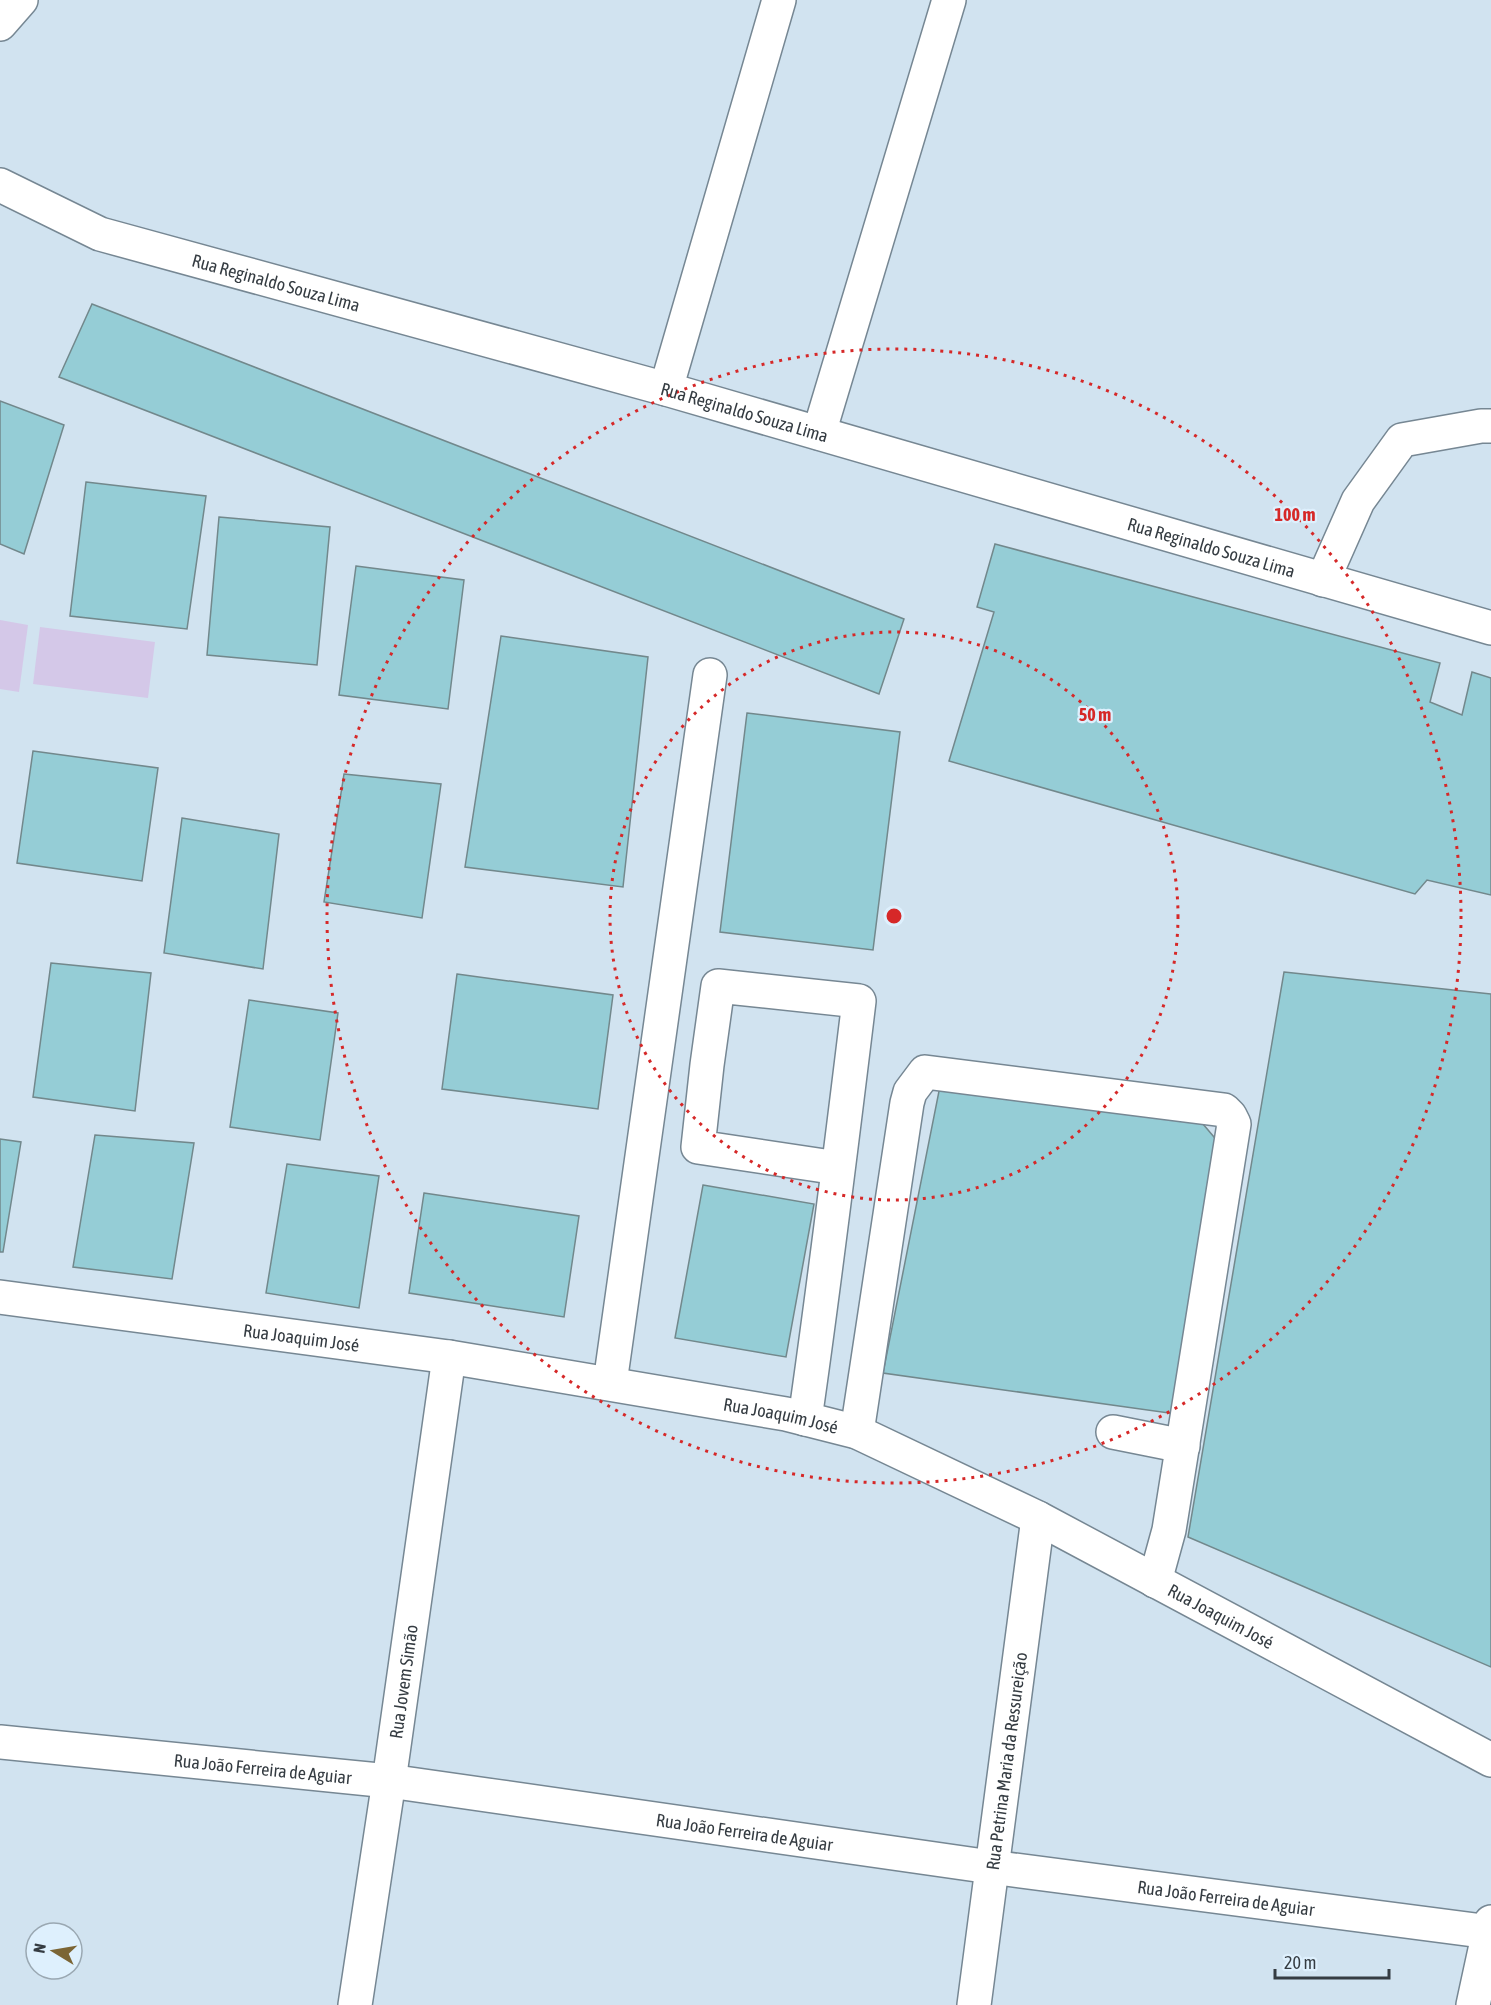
<svg xmlns="http://www.w3.org/2000/svg" width="1491" height="2005" font-family="'Asap Condensed',sans-serif">
<style>
.grass{fill:#d4c8e8}
.building{fill:#95cdd6;stroke:#72888c;stroke-width:1.5}
.lines{fill:none;stroke-linecap:round;stroke-linejoin:round}
.minor-casing{stroke:#768793;stroke-width:36}
.minor{stroke:#fff;stroke-width:33}
.ring{fill:none;stroke:#d62828;stroke-width:3;stroke-dasharray:3 6}
.labels{text-anchor:middle;dominant-baseline:central;stroke-width:4.5;stroke-linejoin:round;paint-order:stroke}
.street-label{font-size:18px;fill:#353c42;stroke:#def0fd}
.centre{fill:#d62828;stroke:#def0fd;stroke-width:3}
.ring-label{font-size:18px;text-anchor:middle;font-weight:bold;fill:#d62828;stroke:#def0fd;stroke-width:4.5;stroke-linejoin:round;paint-order:stroke}
</style>
<rect width="100%" height="100%" fill="#d1e3f0"/>
<g class="grass">
<polygon points="0,620 28,625 19,692 0,689"/>
<polygon points="40,627 155,642 148,698 33,684"/>
</g>
<g class="building">
<polygon points="92,304 904,619 879,694 59,377"/>
<polygon points="0,401 64,425 24,554 0,544"/>
<polygon points="86,482 206,496 187,629 70,616"/>
<polygon points="219,517 330,527 317,665 207,655"/>
<polygon points="995,544 1440,663 1430,702 1462,715 1472,672 1491,678 1491,895 1427,880 1415,894 949,761 994,612 977,607"/>
<polygon points="356,566 464,580 448,709 339,695"/>
<polygon points="501,636 648,657 623,887 465,867"/>
<polygon points="747,713 900,732 873,950 720,932"/>
<polygon points="33,751 158,768 142,881 17,863"/>
<polygon points="344,774 441,784 422,918 324,902"/>
<polygon points="182,818 279,834 263,969 164,953"/>
<polygon points="51,963 151,973 135,1111 33,1097"/>
<polygon points="1284,972 1491,994 1491,1667 1188,1537"/>
<polygon points="457,974 613,995 598,1109 442,1089"/>
<polygon points="249,1000 338,1013 320,1140 230,1127"/>
<polygon points="941,1081 1197,1117 1225,1150 1183,1415 883,1373"/>
<polygon points="95,1135 194,1143 172,1279 73,1267"/>
<polygon points="0,1139 21,1142 3,1252 0,1252"/>
<polygon points="287,1164 379,1176 359,1308 266,1293"/>
<polygon points="703,1185 814,1204 786,1357 675,1338"/>
<polygon points="424,1193 579,1216 564,1317 409,1293"/>
</g>
<g class="lines">
<g class="minor-casing">
<g id="minor">
<polyline points="0,24 21,0"/>
<path id="s1" d="M0,185L100,234L666,389L1491,628"/>
<polyline points="666,389 779,0"/>
<polyline points="819,433 949,0"/>
<polyline points="1323,580 1358,501 1402,440 1481,426 1491,426"/>
<path id="s2" d="M0,1297L449,1357L786,1414L857,1432L1038,1518L1491,1760"/>
<polyline points="610,1383 710,675"/>
<path d="M805,1419C825,1280 842,1141 859,1001L718,986L707,1065L698,1147L838,1168"/>
<polyline points="857,1432 907,1103 910,1092 925,1072 1224,1110 1230,1116 1234,1124 1169,1530 1155,1581"/>
<polyline points="1113,1432 1183,1446"/>
<path id="s3" d="M0,1742L389,1781L991,1867L1489,1932"/>
<path id="s4" d="M355,2005L389,1781L449,1357"/>
<path id="s5" d="M974,2005L1038,1518"/>
<polyline points="1473,2005 1491,1922"/>
</g>
</g>
<use href="#minor" class="minor"/>
</g>
<g class="ring">
<circle cx="894" cy="916" r="284"/>
<circle cx="894" cy="916" r="567"/>
</g>
<g class="labels">
<g class="street-label">
<text stroke="none"><textPath href="#s1" startOffset="294">Rua Reginaldo Souza Lima</textPath></text>
<text stroke="none"><textPath href="#s1" startOffset="780">Rua Reginaldo Souza Lima</textPath></text>
<text stroke="none"><textPath href="#s1" startOffset="1266">Rua Reginaldo Souza Lima</textPath></text>
<text stroke="none"><textPath href="#s2" startOffset="304">Rua Joaquim José</textPath></text>
<text stroke="none"><textPath href="#s2" startOffset="790">Rua Joaquim José</textPath></text>
<text stroke="none"><textPath href="#s2" startOffset="1276">Rua Joaquim José</textPath></text>
<text stroke="none"><textPath href="#s4" startOffset="327">Rua Jovem Simão</textPath></text>
<text stroke="none"><textPath href="#s5" startOffset="246">Rua Petrina Maria da Ressureição</textPath></text>
<text stroke="none"><textPath href="#s3" startOffset="264">Rua João Ferreira de Aguiar</textPath></text>
<text stroke="none"><textPath href="#s3" startOffset="750">Rua João Ferreira de Aguiar</textPath></text>
<text stroke="none"><textPath href="#s3" startOffset="1236">Rua João Ferreira de Aguiar</textPath></text>
</g>
</g>
<circle cx="894" cy="916" r="9" class="centre"/>
<g class="ring-label">
<text x="1295" y="521">100 m</text>
<text x="1095" y="721">50 m</text>
</g>
<g transform="translate(54 1951) rotate(281)"><circle r="28" fill="#def0fd" stroke="#9aa8b2" stroke-width="1.5"/>
<path d="M0-4.5L10 22L0 15L-10 22Z" fill="#7b6535"/>
<text y="-9" font-size="16" font-weight="bold" text-anchor="middle" fill="#353c42">N</text>
</g>
<path d="M1275 1969v9h114v-9" fill="none" stroke="#353c42" stroke-width="3"/>
<text x="1284" y="1969" font-size="18" fill="#353c42" stroke="#def0fd" stroke-width="4.5" paint-order="stroke">20 m</text>
</svg>
